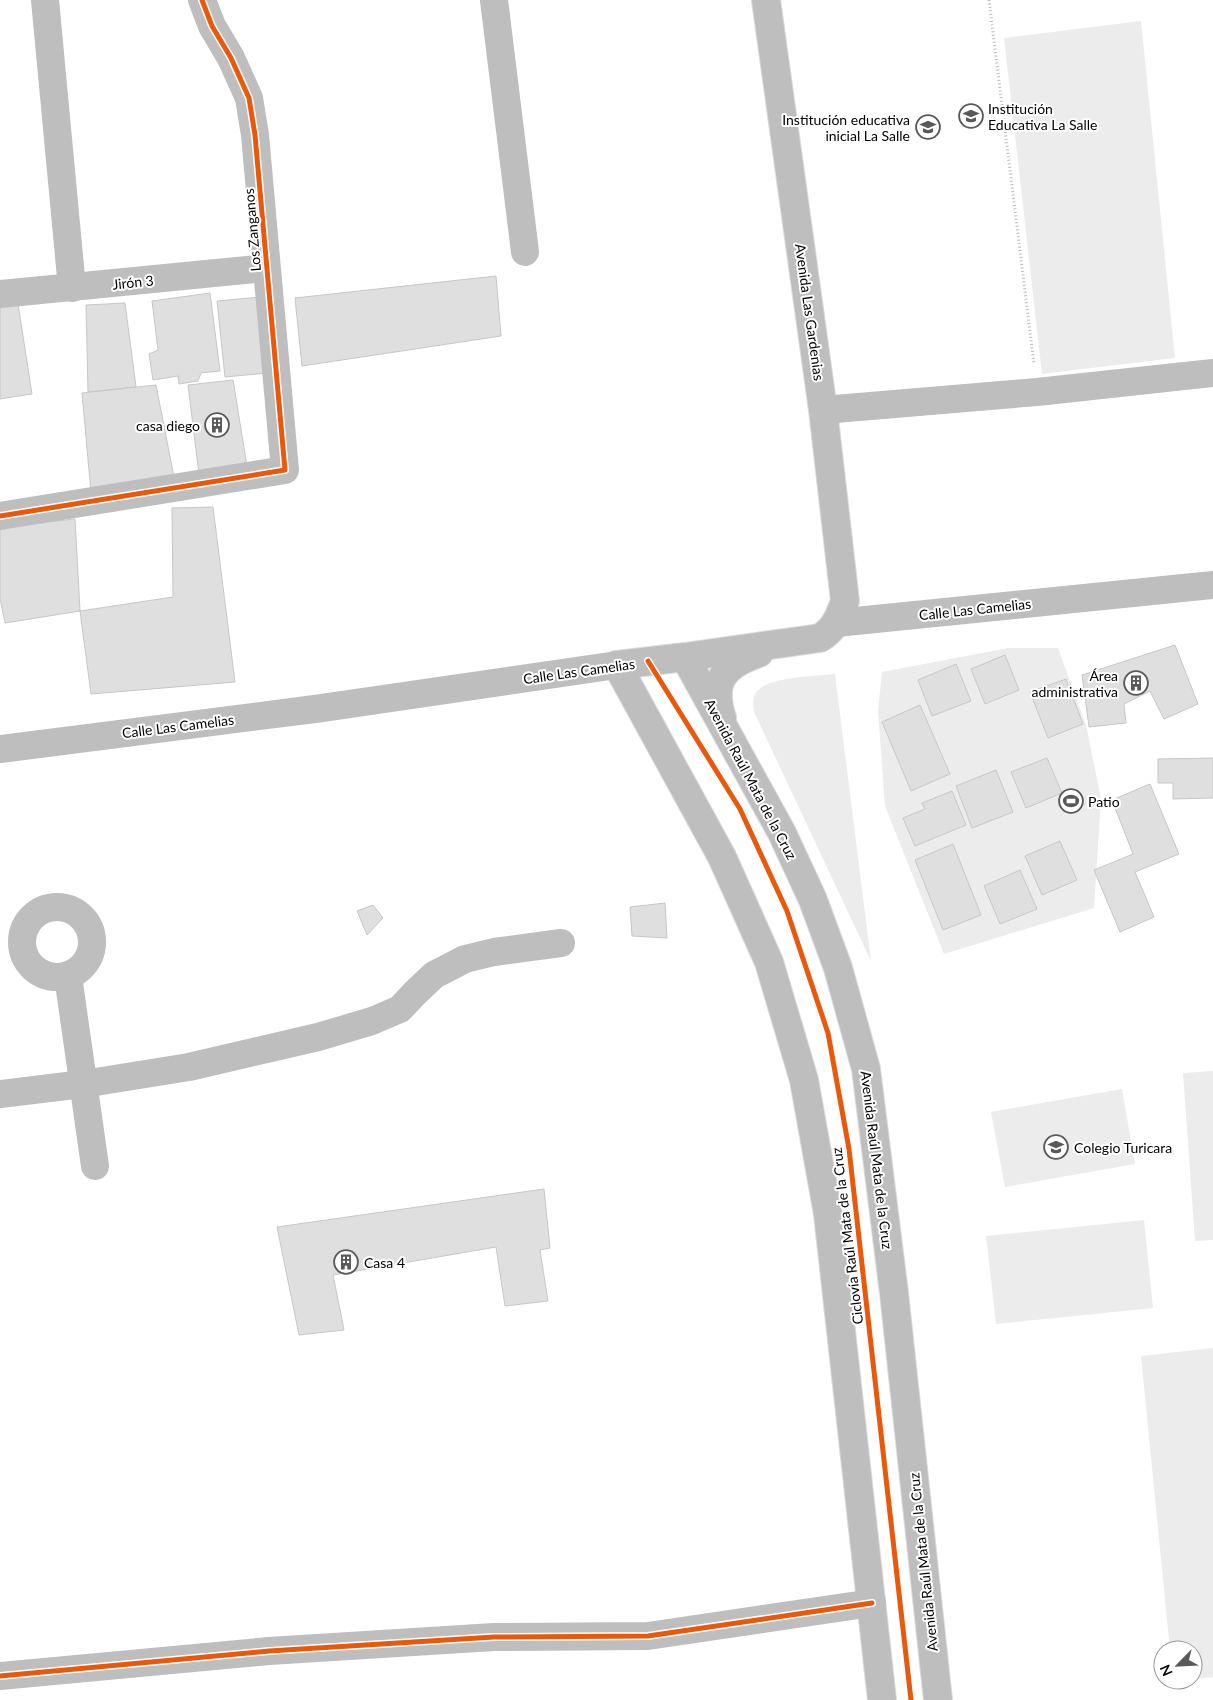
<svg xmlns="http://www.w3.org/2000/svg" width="1213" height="1700" font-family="Lato,sans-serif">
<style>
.green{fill:#ececec;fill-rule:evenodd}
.building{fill:#dfdfdf;stroke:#c7c7c7}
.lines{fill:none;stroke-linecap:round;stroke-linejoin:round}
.major-casing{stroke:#dbdbdb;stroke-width:30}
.path{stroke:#b9b9b9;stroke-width:3;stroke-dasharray:1 2.5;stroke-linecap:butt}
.minor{stroke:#bebebe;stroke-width:28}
.major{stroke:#bebebe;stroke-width:28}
.cycleway-casing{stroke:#fff;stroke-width:8}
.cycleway{stroke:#e8590c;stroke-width:5}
.labels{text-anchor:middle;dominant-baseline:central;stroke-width:4;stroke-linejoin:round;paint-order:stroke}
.poi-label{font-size:14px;fill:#000;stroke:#fff;text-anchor:start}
.street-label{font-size:14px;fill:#000;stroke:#fff}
</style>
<rect width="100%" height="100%" fill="#fff"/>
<g class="green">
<polygon points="1141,21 1175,358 1042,374 1004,38"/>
<path d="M1008,648H1058L1086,725L1101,799L1094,908L944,954L885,806L878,711L882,672ZM1005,656L1019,690L985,704L971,669ZM956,664L971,701L932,716L918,680ZM1065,679L1083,723L1048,737L1031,692ZM920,706L950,774L911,791L882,722ZM1047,758L1062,792L1026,807L1011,772ZM996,770L1013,812L972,828L956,786ZM952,791L966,825L915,846L903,818L925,809L922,803ZM1060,841L1077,880L1042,894L1025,856ZM953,844L981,914L943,930L915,860ZM1020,870L1036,909L1000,924L984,886Z"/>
<path d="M835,674L871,961L754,712C753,704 752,696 758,690C770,677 817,676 835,674Z"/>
<polygon points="1213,1071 1213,1240 1195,1241 1183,1073"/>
<polygon points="1122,1089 1135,1164 1005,1187 991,1112"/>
<polygon points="1144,1220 1153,1308 996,1324 986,1236"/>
<polygon points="1213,1348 1213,1677 1193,1679 1193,1650 1170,1650 1141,1356"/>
</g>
<g class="building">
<polygon points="496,276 501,336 302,366 295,298"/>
<polygon points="210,293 220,371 201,373 198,381 179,384 178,376 153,380 149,354 158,350 152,301"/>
<polygon points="261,297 268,373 225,377 217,301"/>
<polygon points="125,303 136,387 88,392 86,305"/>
<polygon points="18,304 32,394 0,399 0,307"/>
<polygon points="233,380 247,466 199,474 188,385"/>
<polygon points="156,385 174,477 91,492 82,393"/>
<polygon points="213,507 235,682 91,694 80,611 173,597 172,508"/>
<polygon points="75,519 80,611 5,623 0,598 0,527"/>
<polygon points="1175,645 1198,704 1164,719 1150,691 1124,704 1126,723 1089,727 1082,675"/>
<polygon points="1005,655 1019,690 985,704 971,669"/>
<polygon points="956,664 971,701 932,716 918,680"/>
<polygon points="1066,679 1083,724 1048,738 1030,692"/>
<polygon points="920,705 950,774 911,791 882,722"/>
<polygon points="1047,758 1062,793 1026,808 1011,772"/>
<polygon points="1213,758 1213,798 1173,799 1173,783 1158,783 1158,759"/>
<polygon points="996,770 1013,812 972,828 956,786"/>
<polygon points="1150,784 1179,854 1135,872 1154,917 1120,932 1094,870 1133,854 1112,800"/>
<polygon points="952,791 966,825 915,846 903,818 925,809 922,803"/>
<polygon points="1060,841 1077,880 1042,895 1025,856"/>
<polygon points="953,844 981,915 943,930 915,860"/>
<polygon points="1020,870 1037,909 1000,924 984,886"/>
<polygon points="665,903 667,938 632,936 630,907"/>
<polygon points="373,905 383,918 367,935 357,911"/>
<polygon points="544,1189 550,1248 540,1250 548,1301 505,1306 496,1247 333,1275 344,1330 299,1335 277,1227"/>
</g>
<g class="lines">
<g class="major-casing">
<g id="major">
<path d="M766,0L823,410L845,601C839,617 835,629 820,638L685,657L617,665L722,857L769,962L804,1080L828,1214L882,1700"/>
<polyline points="685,657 782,833 813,900 838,968 866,1069 894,1293 938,1700"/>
<path d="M722,718C710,681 724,665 759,653"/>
</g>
</g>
<polyline class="path" points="989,0 1034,364"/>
<g class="minor">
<polyline points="45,0 72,288"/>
<polyline points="494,0 525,252"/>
<polyline points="0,294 266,268"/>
<polyline points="823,410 1037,392 1213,373"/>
<polyline points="0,516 285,470 255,135 249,98 231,58 212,26 202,0"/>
<polyline points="836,623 1213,585"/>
<polyline points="0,749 315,709 617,665"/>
<circle cx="57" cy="942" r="35"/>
<polyline points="68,976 95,1166"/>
<polyline points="0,1094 83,1084 189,1067 318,1037 372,1021 400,1009 415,993 434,975 465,959 494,952 561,943"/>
<polyline points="0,1676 269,1651 494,1637 648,1636 872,1603"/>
</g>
<use href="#major" class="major"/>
<g class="cycleway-casing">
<g id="cycleway">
<polyline points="0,516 285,470 255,135 249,98 231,58 212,26 202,0"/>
<polyline points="648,661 740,809 787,911 828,1033 849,1149 911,1700"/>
<polyline points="0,1676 269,1651 494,1637 648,1636 872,1603"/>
</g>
</g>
<use href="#cycleway" class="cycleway"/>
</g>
<defs>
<g id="school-ring" transform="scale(1.25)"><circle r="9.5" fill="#fff" stroke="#595959" stroke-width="1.5"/><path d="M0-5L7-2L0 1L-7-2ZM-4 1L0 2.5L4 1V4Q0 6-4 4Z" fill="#595959"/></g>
<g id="building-ring" transform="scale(1.25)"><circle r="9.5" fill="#fff" stroke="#595959" stroke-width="1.5"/><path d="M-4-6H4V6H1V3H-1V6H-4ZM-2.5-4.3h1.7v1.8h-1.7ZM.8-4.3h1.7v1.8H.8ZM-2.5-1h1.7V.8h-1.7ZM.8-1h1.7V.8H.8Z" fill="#595959"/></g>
<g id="stadium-ring" transform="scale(1.25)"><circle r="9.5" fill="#fff" stroke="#595959" stroke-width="1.5"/><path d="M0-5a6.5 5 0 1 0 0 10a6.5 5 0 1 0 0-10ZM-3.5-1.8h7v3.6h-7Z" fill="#595959"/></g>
</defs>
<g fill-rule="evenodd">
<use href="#school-ring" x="971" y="116"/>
<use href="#school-ring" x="928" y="127"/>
<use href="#building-ring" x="217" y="425"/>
<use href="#building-ring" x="1136" y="683"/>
<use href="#stadium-ring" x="1071" y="801"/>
<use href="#school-ring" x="1056" y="1147"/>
<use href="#building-ring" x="346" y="1262"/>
</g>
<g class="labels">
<g class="poi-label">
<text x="988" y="108">Institución<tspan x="988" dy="16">Educativa La Salle</tspan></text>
<text x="910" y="119" text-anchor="end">Institución educativa<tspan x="910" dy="16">inicial La Salle</tspan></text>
<text x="200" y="425" text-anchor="end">casa diego</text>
<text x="1118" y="675" text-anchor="end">Área<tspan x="1118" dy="16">administrativa</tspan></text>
<text x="1088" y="801">Patio</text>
<text x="1074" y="1147">Colegio Turicara</text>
<text x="364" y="1262">Casa 4</text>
</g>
<g class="street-label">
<text transform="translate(252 230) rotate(-95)">Los Zanganos</text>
<text transform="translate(133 282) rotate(-6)">Jirón 3</text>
<text transform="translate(810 312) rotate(82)">Avenida Las Gardenias</text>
<text transform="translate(975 609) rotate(-6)">Calle Las Camelias</text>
<text transform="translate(579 671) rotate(-8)">Calle Las Camelias</text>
<text transform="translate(178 726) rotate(-7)">Calle Las Camelias</text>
<text transform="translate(751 779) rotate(62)">Avenida Raúl Mata de la Cruz</text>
<text transform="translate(877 1160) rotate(83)">Avenida Raúl Mata de la Cruz</text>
<text transform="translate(847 1236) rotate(-97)">Ciclovía Raúl Mata de la Cruz</text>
<text transform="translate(923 1562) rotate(-96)">Avenida Raúl Mata de la Cruz</text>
</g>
</g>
<g transform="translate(1178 1665) rotate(246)"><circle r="24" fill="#ffffff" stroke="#999999"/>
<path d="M0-4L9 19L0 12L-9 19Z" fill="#595959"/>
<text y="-8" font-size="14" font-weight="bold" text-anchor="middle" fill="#000000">N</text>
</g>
</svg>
